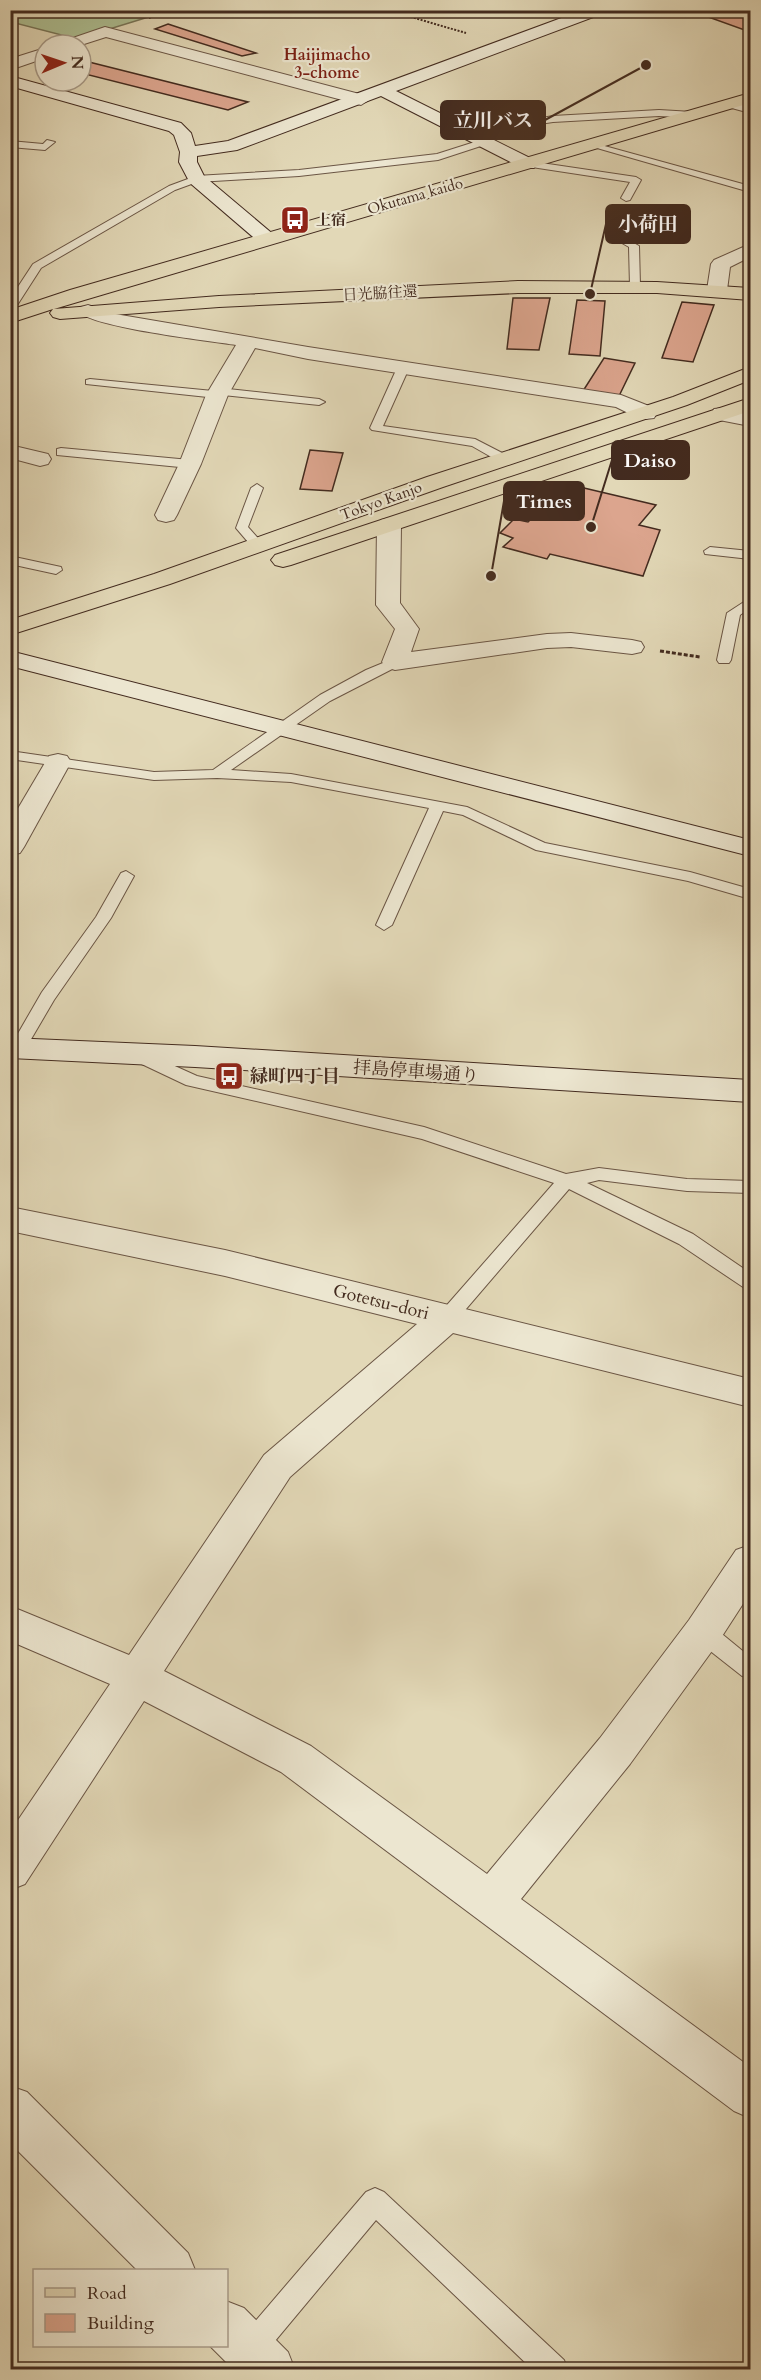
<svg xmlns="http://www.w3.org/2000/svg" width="761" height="2380" font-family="Cardo,'Noto Serif JP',serif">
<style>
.green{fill:#aec093;stroke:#787659;stroke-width:1.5}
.building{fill:#dca58e;stroke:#432b1f;stroke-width:1.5}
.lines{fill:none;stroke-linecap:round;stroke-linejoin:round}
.lane-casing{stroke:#6b5645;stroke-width:2}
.street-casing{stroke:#6b5645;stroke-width:2}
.secondary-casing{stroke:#432b1f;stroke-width:2}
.primary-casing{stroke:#432b1f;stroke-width:2}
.highway-casing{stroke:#432b1f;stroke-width:2}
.path-far1{stroke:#432b1f;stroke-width:2;stroke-dasharray:2 1.5;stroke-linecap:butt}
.path{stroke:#432b1f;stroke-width:3;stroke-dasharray:4 2;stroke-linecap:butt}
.lane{fill:#ece6d0;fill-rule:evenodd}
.street{fill:#ece6d0;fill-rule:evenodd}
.secondary{fill:#ece6d0;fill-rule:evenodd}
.primary{fill:#e2d8b7;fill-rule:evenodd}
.highway{fill:#e2d8b7;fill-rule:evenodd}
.labels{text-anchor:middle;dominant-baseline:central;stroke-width:4.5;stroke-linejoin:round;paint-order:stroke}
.far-street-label{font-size:15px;fill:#432b1f;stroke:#ece6d0}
.far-poi-label{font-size:15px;font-weight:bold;fill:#432b1f;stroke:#ece6d0;text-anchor:start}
.far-neighbourhood-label{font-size:16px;font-weight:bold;fill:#7a1f14;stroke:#ece6d0}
.street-label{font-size:18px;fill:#432b1f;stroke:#ece6d0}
.poi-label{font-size:18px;font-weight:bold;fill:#432b1f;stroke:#ece6d0;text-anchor:start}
.leader{fill:none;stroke:#432b1f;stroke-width:2}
.callout-dot{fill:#432b1f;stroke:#ece6d0;stroke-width:2}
.callout{fill:#432b1f;stroke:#432b1f;stroke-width:2}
.callout-label{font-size:20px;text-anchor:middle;font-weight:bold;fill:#fff}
</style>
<rect width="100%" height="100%" fill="#e2d8b7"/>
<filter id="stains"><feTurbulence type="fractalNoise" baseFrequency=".00333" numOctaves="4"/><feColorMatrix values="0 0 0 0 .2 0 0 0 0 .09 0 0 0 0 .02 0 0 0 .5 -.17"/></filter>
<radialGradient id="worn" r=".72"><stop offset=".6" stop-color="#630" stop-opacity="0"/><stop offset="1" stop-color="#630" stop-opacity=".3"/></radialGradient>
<polygon class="green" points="10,11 168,11 77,39 11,22"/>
<g class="building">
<polygon points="689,10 726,10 750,19 750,32"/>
<polygon points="168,24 256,53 242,56 155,29"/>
<polygon points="81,60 248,102 228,110 81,73"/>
<polygon points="513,298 550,298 539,350 507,349"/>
<polygon points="577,300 605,301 600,356 569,354"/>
<polygon points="682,302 714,305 693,362 662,358"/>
<polygon points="604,358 635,363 619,396 583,391"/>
<polygon points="310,450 343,453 332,491 300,489"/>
<polygon points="567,484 656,505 639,525 660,530 643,576 550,554 547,559 503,547 513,538 500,533 514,519 528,522"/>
</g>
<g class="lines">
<g class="lane-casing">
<g id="lane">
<polygon points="659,110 693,112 698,115 693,118 659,116 553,122 520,127 487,144 438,160 299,176 197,182 175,190 41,268 14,310 10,311 10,299 33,264 169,186 196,176 299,170 437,154 481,140 514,123 553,116"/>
<polygon points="47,140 55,142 45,150 10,147 10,141 43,144"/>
<polygon points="590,142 750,186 750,192 590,146"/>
<polygon points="528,161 636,177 641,180 630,200 626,201 621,198 630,182 525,166 523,164"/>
<polygon points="620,207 625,210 625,238 639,246 640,286 635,289 630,286 629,247 615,239 615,210"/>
<polygon points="403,365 409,368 383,426 475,439 508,456 508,462 500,462 472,446 372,430 370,428 397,368"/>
<polygon points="90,379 213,391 219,388 319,399 325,402 319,405 223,395 217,398 86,384 86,380"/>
<polygon points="61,448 190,460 196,464 190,468 57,455 57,449"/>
<polygon points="257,484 263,488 248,527 265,546 259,550 254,549 236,528 251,488"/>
<polygon points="710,547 750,551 750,559 705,554 704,551"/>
<polygon points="10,556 61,567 62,570 56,574 10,564"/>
<polygon points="750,598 750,608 740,615 731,660 729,663 719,663 717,660 727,613"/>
<polygon points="395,658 402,662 400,665 330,701 231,770 291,774 467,807 545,843 690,872 750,889 750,899 688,881 536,850 463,815 443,811 392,925 384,930 376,925 429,808 291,782 217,778 154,780 10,759 10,751 154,772 213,770 320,695 366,670"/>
<polygon points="126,871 134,876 111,918 54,1000 30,1041 18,1041 16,1037 42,992 96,917 121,873"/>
<polygon points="135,1048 197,1076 424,1127 566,1174 599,1168 687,1179 750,1181 750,1193 687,1191 599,1180 587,1183 693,1234 750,1273 750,1289 743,1287 679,1244 569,1189 454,1323 447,1325 440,1323 437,1318 440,1313 554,1183 422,1139 186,1085 129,1058 127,1054 129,1050"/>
<polygon points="703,1623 711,1625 750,1657 750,1678 742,1676 695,1639 692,1632 695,1625"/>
<polygon points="375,2188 384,2192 564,2360 568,2370 533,2370 376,2220 260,2359 250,2363 240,2359 236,2349 240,2339 366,2192"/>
</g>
</g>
<g class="street-casing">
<g id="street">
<polygon points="105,27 367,96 369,100 361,105 106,37 81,45 59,45 61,42"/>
<polygon points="45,48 45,58 10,70 10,59"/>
<polygon points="734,98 750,103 750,113 728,107 726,103"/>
<polygon points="750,244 750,257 730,267 727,290 724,294 710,294 707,290 711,264 714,260"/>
<path d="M88,305L115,314L308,347L621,395L654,408L657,413L654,418L646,419L638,418L616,407L308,359L255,348L228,395L201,464L177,515L174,520L166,522L158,520L155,515L179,464L206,395L236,345C211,341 89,327 78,311L81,307Z"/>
<polygon points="722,408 750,414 750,426 714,419 711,414 714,409"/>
<polygon points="10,445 48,454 51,459 48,464 40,466 10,458"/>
<polygon points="389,518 397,520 401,525 400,603 419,629 411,652 547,634 571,633 632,640 641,642 644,647 641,652 632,654 571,647 547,648 395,670 386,667 382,662 395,629 376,605 377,525 381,520"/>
<polygon points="58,754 67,756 71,762 24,847 20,853 10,855 10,822 49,756"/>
<polygon points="10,1207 225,1250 750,1379 750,1407 453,1333 290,1477 164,1671 311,1746 487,1874 600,1738 689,1620 736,1550 750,1545 750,1593 717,1644 630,1764 521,1899 750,2067 750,2118 734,2111 281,1772 144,1701 25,1884 10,1890 10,1832 110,1684 10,1641 10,1606 129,1655 264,1455 417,1324 225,1276 10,1231"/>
<polygon points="10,2086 27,2092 188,2253 195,2270 137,2270 10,2143"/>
<polygon points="226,2301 244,2308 288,2352 295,2370 234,2370 210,2346 226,2346"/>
</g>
</g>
<g class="secondary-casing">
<g id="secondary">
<polygon points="583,10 606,10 604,13 396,91 534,160 537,164 534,168 522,168 381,96 237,150 197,156 197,162 204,176 274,235 276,239 274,243 260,243 190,183 179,162 180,152 174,135 169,131 10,86 10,76 181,123 191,133 195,146 228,141"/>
<polygon points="10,651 750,840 750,856 10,666"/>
<polygon points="10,1038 195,1046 750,1080 750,1102 195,1067 10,1058"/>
</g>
</g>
<g class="primary-casing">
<polygon id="primary" points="750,93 750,103 54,309 219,296 518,281 657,282 750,288 750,300 657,293 518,293 219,307 60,319 53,317 50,313 53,309 10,323 10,310 70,290"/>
</g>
<g class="highway-casing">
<g id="highway">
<polygon points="750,367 750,380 687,405 443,487 170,584 10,635 10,620 154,574 427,477 673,397"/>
<polygon points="750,398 750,411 291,565 283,567 275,565 271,560 275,555"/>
</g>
</g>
<g class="path-far1">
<polyline points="387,10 466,33"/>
<polyline points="149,18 175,10"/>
</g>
<polyline class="path" points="660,651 700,657"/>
<use href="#lane" class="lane"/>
<use href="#street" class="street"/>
<use href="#secondary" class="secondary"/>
<use href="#primary" class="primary"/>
<use href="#highway" class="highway"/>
</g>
<defs>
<g id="bus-square" transform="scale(1.5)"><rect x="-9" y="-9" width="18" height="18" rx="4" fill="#8f2418" stroke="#ece6d0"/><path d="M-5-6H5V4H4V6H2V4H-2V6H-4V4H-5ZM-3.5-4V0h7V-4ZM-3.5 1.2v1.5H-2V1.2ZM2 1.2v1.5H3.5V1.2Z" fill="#fff"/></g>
</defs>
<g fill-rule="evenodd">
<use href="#bus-square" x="295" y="220"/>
<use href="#bus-square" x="229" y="1076"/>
</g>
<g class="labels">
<g class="far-street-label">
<text transform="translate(415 196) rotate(-16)">Okutama kaido</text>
<text transform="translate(380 293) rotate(-3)">日光脇往還</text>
<text transform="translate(381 501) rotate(-20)">Tokyo Kanjo</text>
</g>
<g class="far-poi-label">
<text x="316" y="220">上宿</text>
</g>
<g class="far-neighbourhood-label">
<text x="327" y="55">Haijimacho<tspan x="327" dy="18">3-chome</tspan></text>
</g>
<g class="street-label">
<text transform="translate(416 1072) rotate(4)">拝島停車場通り</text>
<text transform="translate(381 1302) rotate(14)">Gotetsu-dori</text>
</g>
<g class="poi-label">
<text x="250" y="1076">緑町四丁目</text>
</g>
</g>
<path class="leader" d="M646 65L545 120M590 294L606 224M591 527L612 460M491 576L504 501"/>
<g class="callout-dot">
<circle cx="646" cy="65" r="6"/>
<circle cx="590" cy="294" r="6"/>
<circle cx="591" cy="527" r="6"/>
<circle cx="491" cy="576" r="6"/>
</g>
<g class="callout">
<rect x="441" y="101" width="104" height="38" rx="6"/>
<rect x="606" y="205" width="84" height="38" rx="6"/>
<rect x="612" y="441" width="77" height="38" rx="6"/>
<rect x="504" y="482" width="80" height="38" rx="6"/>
</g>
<g class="callout-label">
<text x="493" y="127">立川バス</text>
<text x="648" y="231">小荷田</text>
<text x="650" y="467">Daiso</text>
<text x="544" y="508">Times</text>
</g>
<rect width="761" height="2380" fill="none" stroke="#e2d8b7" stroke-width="36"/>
<rect x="12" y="12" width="737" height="2356" fill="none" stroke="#432b1f" stroke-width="3"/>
<rect x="18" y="18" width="725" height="2344" fill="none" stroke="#432b1f" stroke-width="1.5"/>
<rect x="33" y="2269" width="195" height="78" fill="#ece6d0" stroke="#a89b89" stroke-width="1.5"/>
<rect x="45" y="2288" width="30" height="9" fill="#e2d8b7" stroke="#a89b89" stroke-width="1.5"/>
<text x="87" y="2299" font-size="18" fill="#432b1f">Road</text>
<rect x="45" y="2314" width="30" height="18" fill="#dca58e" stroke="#a89b89" stroke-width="1.5"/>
<text x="87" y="2329" font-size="18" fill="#432b1f">Building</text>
<g transform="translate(63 63) rotate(88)"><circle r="28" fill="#ece6d0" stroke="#a89b89" stroke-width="1.5"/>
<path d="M0-4.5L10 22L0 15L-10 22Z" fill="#8f2418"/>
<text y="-9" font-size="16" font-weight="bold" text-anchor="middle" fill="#432b1f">N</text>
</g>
<rect width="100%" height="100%" filter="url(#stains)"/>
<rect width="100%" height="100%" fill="url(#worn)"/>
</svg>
